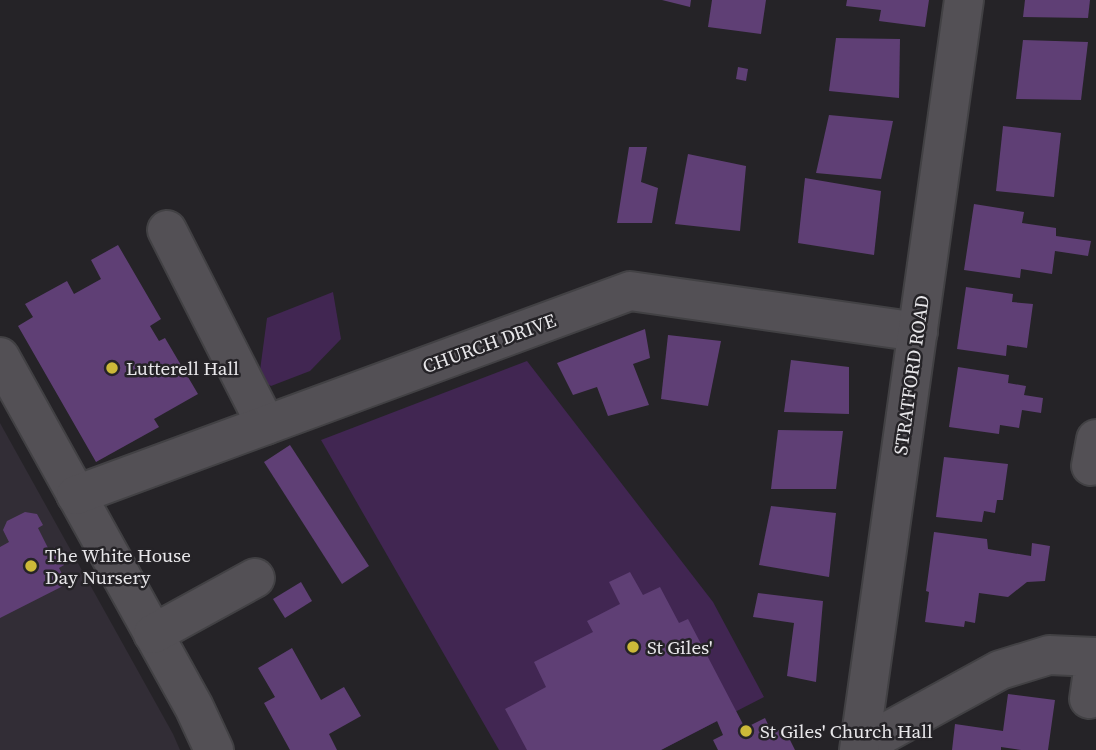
<svg xmlns="http://www.w3.org/2000/svg" width="1096" height="750" font-family="'Source Serif 4',serif">
<style>
.built{fill:#322d36}
.green{fill:#412652}
.building{fill:#5f3f75}
.lines{fill:none;stroke-linecap:round;stroke-linejoin:round}
.minor-casing{stroke:#424144;stroke-width:42}
.minor{stroke:#535055;stroke-width:38}
.poi-dot{fill:#ccb939;stroke:#252327;stroke-width:2.5}
.labels{text-anchor:middle;dominant-baseline:central;stroke-width:5;stroke-linejoin:round;paint-order:stroke}
.street-label{font-size:19px;fill:#e8e7ea;stroke:#252327}
.poi-label{font-size:19px;fill:#e8e7ea;stroke:#252327;text-anchor:start}
</style>
<rect width="100%" height="100%" fill="#252327"/>
<polygon class="built" points="0,423 173,734 180,750 0,750"/>
<g class="green">
<polygon points="333,292 341,339 310,371 271,386 259,378 267,318"/>
<polygon points="527,361 713,602 764,697 661,750 499,750 321,440"/>
</g>
<g class="building">
<polygon points="662,0 691,0 690,7"/>
<polygon points="712,0 766,0 761,34 708,27"/>
<polygon points="847,0 929,0 925,27 879,21 881,10 846,6"/>
<polygon points="1025,0 1090,0 1088,18 1023,17"/>
<polygon points="836,38 900,39 899,98 829,91"/>
<polygon points="1023,40 1088,42 1081,100 1016,99"/>
<polygon points="738,67 748,69 746,81 736,79"/>
<polygon points="829,115 893,121 881,179 816,173"/>
<polygon points="1003,126 1061,133 1054,197 996,191"/>
<polygon points="629,147 647,147 641,182 658,188 652,223 617,223"/>
<polygon points="688,154 746,166 740,231 675,224"/>
<polygon points="805,178 881,191 874,255 798,243"/>
<polygon points="974,204 1024,212 1022,223 1056,228 1056,236 1091,241 1088,256 1055,251 1052,274 1021,269 1020,278 964,270"/>
<polygon points="118,245 161,319 150,326 159,341 165,338 198,394 154,419 159,427 96,462 18,326 33,317 25,304 67,281 74,294 101,279 91,260"/>
<polygon points="966,287 1013,294 1012,302 1033,304 1027,348 1007,345 1006,356 957,349"/>
<polygon points="645,329 650,358 633,364 649,405 608,416 597,387 573,395 557,363"/>
<polygon points="668,335 721,341 708,406 661,399"/>
<polygon points="791,360 849,367 849,414 784,412"/>
<polygon points="958,367 1009,375 1008,383 1026,386 1024,395 1043,398 1041,413 1022,410 1019,428 1000,425 999,434 949,427"/>
<polygon points="778,430 843,431 836,489 771,489"/>
<polygon points="290,445 369,566 342,584 264,462"/>
<polygon points="944,457 1008,464 1003,500 997,500 995,513 984,511 982,522 936,517"/>
<polygon points="771,506 836,513 829,577 759,565"/>
<polygon points="25,512 37,514 43,525 38,528 49,550 55,547 64,565 59,568 67,584 0,618 0,547 9,542 3,530 7,521"/>
<polygon points="934,532 987,539 988,549 1031,556 1032,543 1050,546 1045,581 1027,582 1008,597 979,593 975,623 965,621 964,627 925,622 929,592 926,591"/>
<polygon points="630,572 643,595 660,587 679,623 688,619 745,728 765,718 772,733 784,728 795,750 718,750 713,740 723,735 717,721 661,750 527,750 505,709 546,687 534,662 593,632 587,621 620,604 609,582"/>
<polygon points="301,582 312,601 285,618 273,599"/>
<polygon points="758,593 823,601 816,682 787,676 794,623 753,617"/>
<polygon points="292,648 321,700 344,687 361,716 329,734 337,750 290,750 264,703 275,697 258,668"/>
<polygon points="1008,694 1055,700 1048,750 1021,750 1001,747 1001,750 952,750 955,724 1003,731"/>
</g>
<g class="lines">
<g class="minor-casing">
<g id="minor">
<polyline points="167,230 266,425"/>
<polyline points="0,357 194,707 214,750"/>
<polyline points="1091,466 1096,439"/>
<polyline points="76,495 630,291 918,332"/>
<polyline points="153,634 255,578"/>
<polyline points="861,732 885,733 1000,670 1049,655 1095,657 1089,699"/>
<polyline points="859,750 964,0"/>
</g>
</g>
<use href="#minor" class="minor"/>
</g>
<g class="poi-dot">
<circle cx="112" cy="368" r="7"/>
<circle cx="31" cy="566" r="7"/>
<circle cx="633" cy="647" r="7"/>
<circle cx="746" cy="731" r="7"/>
</g>
<g class="labels">
<g class="street-label">
<text transform="translate(489 343) rotate(-20)">CHURCH DRIVE</text>
<text transform="translate(911 375) rotate(-82)">STRATFORD ROAD</text>
</g>
<g class="poi-label">
<text x="126" y="368">Lutterell Hall</text>
<text x="45" y="555">The White House<tspan x="45" dy="22">Day Nursery</tspan></text>
<text x="647" y="647">St Giles'</text>
<text x="760" y="731">St Giles' Church Hall</text>
</g>
</g>
</svg>
